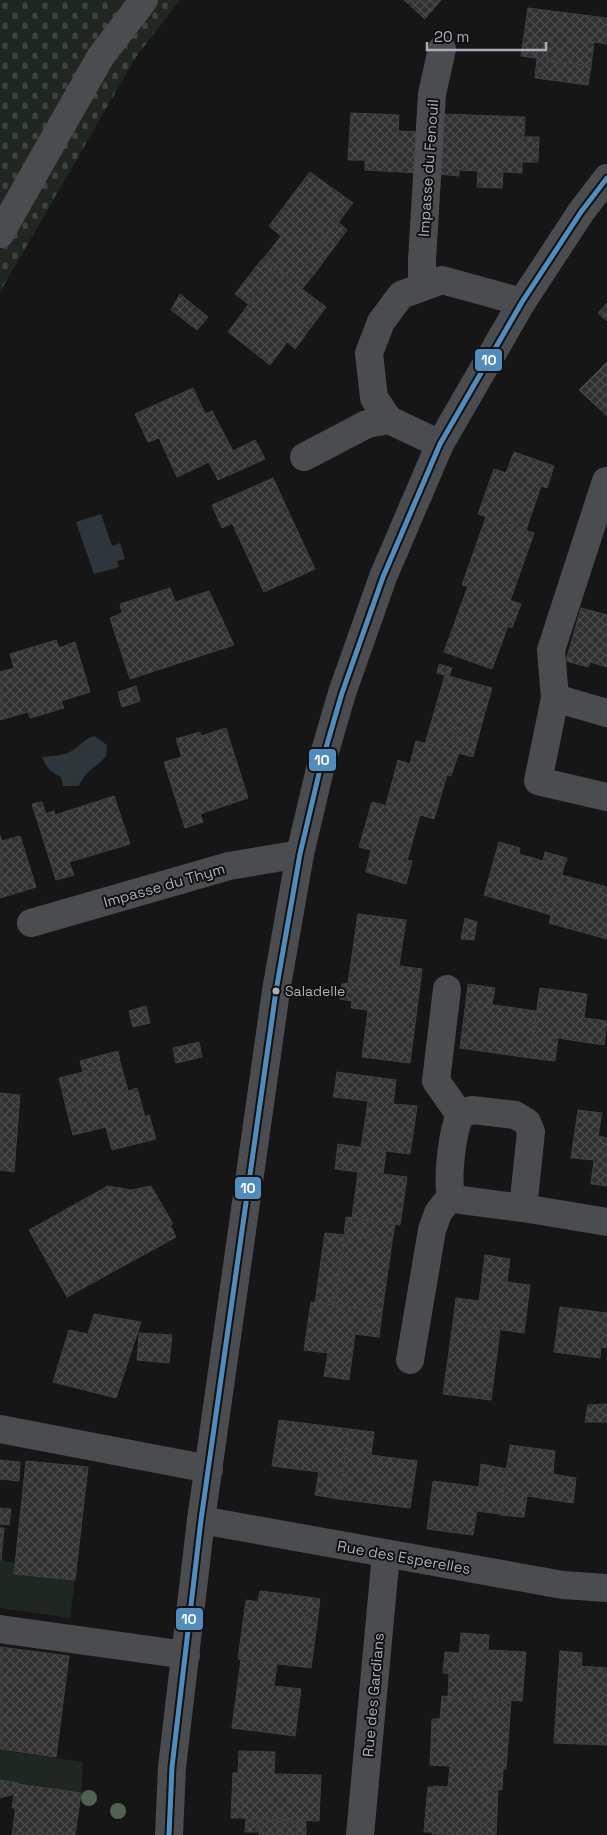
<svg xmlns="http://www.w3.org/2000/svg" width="607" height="1835" font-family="'Space Grotesk',sans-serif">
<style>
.green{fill:#202721}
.cemetery{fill:url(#cemetery-stones)}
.water{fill:#2e363b}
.building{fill:url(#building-cross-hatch);stroke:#3f4043}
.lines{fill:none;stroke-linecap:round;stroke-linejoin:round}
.minor{stroke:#4b4c4f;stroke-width:28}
.bus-1-casing{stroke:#111112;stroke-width:9}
.bus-1{stroke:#518cbc;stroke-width:5}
.tree{fill:#516251}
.bus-dot{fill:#a9aeb7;stroke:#111112;stroke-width:2}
.labels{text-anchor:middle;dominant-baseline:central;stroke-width:4;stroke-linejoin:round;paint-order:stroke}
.bus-label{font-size:14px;fill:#a9aeb7;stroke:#111112;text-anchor:start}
.street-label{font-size:15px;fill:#a9aeb7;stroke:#111112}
.line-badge{stroke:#111112;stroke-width:2}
.badge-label{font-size:14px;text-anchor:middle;font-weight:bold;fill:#fff}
</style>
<defs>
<pattern id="cemetery-stones" width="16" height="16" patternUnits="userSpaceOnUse" patternTransform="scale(1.25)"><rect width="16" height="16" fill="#202721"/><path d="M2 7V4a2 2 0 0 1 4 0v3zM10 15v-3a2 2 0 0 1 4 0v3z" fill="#3e443f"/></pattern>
<pattern id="building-cross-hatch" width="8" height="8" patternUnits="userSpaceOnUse" patternTransform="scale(1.25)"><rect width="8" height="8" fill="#313132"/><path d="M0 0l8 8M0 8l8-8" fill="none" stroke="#4c4c4d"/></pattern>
</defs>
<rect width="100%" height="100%" fill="#161617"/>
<g class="green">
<polygon points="0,1560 15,1563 14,1574 75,1580 70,1618 0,1608"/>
<polygon points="0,1750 83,1762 81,1793 0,1780"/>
</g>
<polygon class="cemetery" points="0,0 180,0 136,57 0,292"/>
<g class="water">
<polygon points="101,514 112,546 120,543 125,559 117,561 119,567 94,574 76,522"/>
<path d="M94,736L107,745L106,756C97,767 84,772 79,786H63L61,777C51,772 46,768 42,757C52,756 62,756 70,752C79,747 84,739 94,736Z"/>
</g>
<g class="building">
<polygon points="404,0 441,0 425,19"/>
<polygon points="528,8 607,18 607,44 594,42 591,66 521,56"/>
<polygon points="537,59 591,66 588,85 535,78"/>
<polygon points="351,113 399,115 398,131 420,132 418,173 365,170 365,160 348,160"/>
<polygon points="442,114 525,117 524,137 539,137 538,162 522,162 522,173 503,172 502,188 477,187 478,171 459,170 459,176 438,174"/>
<polygon points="310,172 353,203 305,266 315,273 302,289 263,259 281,236 269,226"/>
<polygon points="338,222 347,230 315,273 305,266"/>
<polygon points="262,259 275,269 248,304 235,294"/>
<polygon points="275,269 318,301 270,365 228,332"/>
<polygon points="180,294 208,317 197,330 171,310"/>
<polygon points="318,301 326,307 295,349 287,342"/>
<polygon points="607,303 607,321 598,313"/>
<polygon points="607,362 607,416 579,390"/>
<polygon points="193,388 205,414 212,411 233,451 255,440 265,459 218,480 209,462 177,477 159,438 148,442 135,414"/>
<polygon points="514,452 554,466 547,488 541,486 526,530 478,514 494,469 506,473"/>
<polygon points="273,478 315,569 264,592 232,523 222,528 212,505"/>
<polygon points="486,517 534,533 510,601 462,585"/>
<polygon points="468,586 521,604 512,628 508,626 492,669 444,652"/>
<polygon points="170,588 175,602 209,591 234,645 130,679 110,618 122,613 120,604"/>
<polygon points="581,608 607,615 607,667 590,662 588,667 566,661"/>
<polygon points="56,640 59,648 75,642 90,692 61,701 64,708 30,718 28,712 0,720 0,672 14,668 10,654"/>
<polygon points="439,664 452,668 449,676 437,673"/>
<polygon points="445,675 492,688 482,723 458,716 453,735 477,742 473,757 425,744"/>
<polygon points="136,686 140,701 122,707 118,692"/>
<polygon points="458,716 482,723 477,742 453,735"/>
<polygon points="226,728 230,741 205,750 201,736"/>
<polygon points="200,732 205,750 230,741 248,798 200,814 203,822 185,828 164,762 182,757 176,739"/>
<polygon points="416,741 459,752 451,776 447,775 434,819 386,805 398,760 410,764"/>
<polygon points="114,796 130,844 69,862 74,875 56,880 32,804 42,802 46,814 54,811 55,815"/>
<polygon points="372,802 420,815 407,860 412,861 406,884 366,872 371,850 359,847"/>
<polygon points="0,835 2,841 20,836 36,887 0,898"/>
<polygon points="499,842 520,848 519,854 564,867 551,915 484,895"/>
<polygon points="545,852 567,858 564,867 543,861"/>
<polygon points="562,875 607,887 607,939 549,923"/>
<polygon points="358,914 406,920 399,966 422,969 419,993 348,983"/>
<polygon points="465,918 477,922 474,940 461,939"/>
<polygon points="348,983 419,993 410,1063 362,1057 368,1010 351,1008 352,1001 340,999 342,984"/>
<polygon points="468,984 495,988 492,1004 466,1001"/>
<polygon points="540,988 587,994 584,1018 607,1021 604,1045 558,1038 555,1061 530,1058"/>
<polygon points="466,1001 536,1011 530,1058 460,1048"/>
<polygon points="146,1006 150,1023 133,1027 129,1011"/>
<polygon points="199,1042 202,1057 176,1063 173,1048"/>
<polygon points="118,1051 120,1062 83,1072 80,1061"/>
<polygon points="120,1062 128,1091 137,1088 145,1117 149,1115 156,1139 112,1150 106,1127 73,1135 66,1107 91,1101 83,1072"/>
<polygon points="83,1072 91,1101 66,1107 59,1078"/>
<polygon points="337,1072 396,1080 393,1104 417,1106 410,1154 361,1148 368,1101 343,1098 345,1089 335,1087"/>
<polygon points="335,1087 345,1089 343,1098 333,1097"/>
<polygon points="0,1093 20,1095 14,1172 0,1170"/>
<polygon points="578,1110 602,1113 598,1136 607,1138 607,1186 591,1184 594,1160 571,1158"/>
<polygon points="338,1144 386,1151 383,1174 407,1177 400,1225 352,1218 358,1172 335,1169"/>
<polygon points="108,1186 131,1190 151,1186 173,1224 170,1225 176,1237 67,1297 29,1230"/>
<polygon points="346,1217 395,1224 392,1242 344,1235"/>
<polygon points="325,1233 344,1235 334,1305 315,1303"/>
<polygon points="344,1235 392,1242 382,1312 334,1305"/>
<polygon points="485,1255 510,1259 507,1282 530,1285 524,1333 453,1323 456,1298 479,1301"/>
<polygon points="311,1302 382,1312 379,1337 355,1334 349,1380 324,1376 328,1353 304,1350"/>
<polygon points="560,1307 607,1313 607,1348 601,1347 600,1358 554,1352"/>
<polygon points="94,1314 141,1322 116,1398 53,1382 69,1330 88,1334"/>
<polygon points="453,1323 500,1330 491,1400 443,1394"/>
<polygon points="139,1333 172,1335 169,1363 137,1360"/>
<polygon points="607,1404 607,1422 585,1422 588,1405"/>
<polygon points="279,1420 349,1429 339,1499 315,1495 319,1472 272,1466"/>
<polygon points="349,1429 374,1432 371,1455 417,1461 410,1508 339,1499"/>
<polygon points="510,1445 555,1451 553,1474 576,1478 573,1503 527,1496 524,1517 500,1515"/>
<polygon points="0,1460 20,1462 19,1481 0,1479"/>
<polygon points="26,1461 88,1467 75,1580 14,1574"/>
<polygon points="481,1464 507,1469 500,1514 477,1511 473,1535 427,1529 433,1481 479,1487"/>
<polygon points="0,1508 11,1509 9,1525 0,1524"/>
<polygon points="0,1528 4,1528 1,1560 0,1560"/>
<polygon points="260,1591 308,1597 305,1622 317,1624 311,1668 238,1659 246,1600 258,1602"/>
<polygon points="308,1597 320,1599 317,1624 305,1622"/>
<polygon points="461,1633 489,1635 488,1650 526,1652 522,1701 448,1696 449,1673 458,1674"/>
<polygon points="0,1647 69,1656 56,1757 0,1749"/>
<polygon points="560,1651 582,1653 581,1682 558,1681"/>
<polygon points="445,1652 459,1653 458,1674 443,1673"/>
<polygon points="241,1659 277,1664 274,1686 301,1689 295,1736 232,1728"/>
<polygon points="581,1666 607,1668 607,1745 554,1743 558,1681 581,1682"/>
<polygon points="442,1696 511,1701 506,1769 430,1765 431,1744 438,1744"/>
<polygon points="432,1719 440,1719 438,1744 431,1744"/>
<polygon points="239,1751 275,1752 274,1774 321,1775 319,1821 242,1818 244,1773 238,1773"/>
<polygon points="450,1766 503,1769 502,1790 483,1789 480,1835 432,1834 434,1786 448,1787"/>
<polygon points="233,1773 244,1773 242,1818 231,1818"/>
<polygon points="0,1780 19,1783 16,1808 12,1808 14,1794 0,1798"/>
<polygon points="19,1784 81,1793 75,1835 12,1835"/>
<polygon points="428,1787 434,1787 432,1832 424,1832"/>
<polygon points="483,1789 498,1790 496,1835 480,1835"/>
<polygon points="246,1819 259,1819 259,1832 245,1832"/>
<polygon points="259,1819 294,1821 294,1826 306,1826 306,1835 259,1835"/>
<polygon points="306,1820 306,1826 294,1826 294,1821"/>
</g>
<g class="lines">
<g class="minor">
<polyline points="0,234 101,56 144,0"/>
<polyline points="422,287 422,260 432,94 442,49"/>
<polyline points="440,444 389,420 374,398 369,353 381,322 401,295 442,280 522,302"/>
<polyline points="304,457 367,424 389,420"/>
<polyline points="555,698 551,650 606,481"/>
<polyline points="607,713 555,698 538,781 607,797"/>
<polyline points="31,923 229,866 300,854"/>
<polyline points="447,989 436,1081 460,1115"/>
<path d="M523,1208L531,1132L527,1122L515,1115L472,1110L460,1115C452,1133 447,1177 451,1196L461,1200L523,1208L607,1222"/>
<polyline points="410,1360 432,1230 438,1213 451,1196"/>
<polyline points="0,1429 209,1469"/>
<polyline points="201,1520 563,1585 607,1588"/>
<polyline points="0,1629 186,1655"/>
<polyline points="169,1835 172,1767 201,1520 276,991 300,854 321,765 342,693 383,577 440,444 522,302 581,212 607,178"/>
<polyline points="360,1835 386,1554"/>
</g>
<g class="bus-1-casing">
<polyline id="bus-1" points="169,1835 172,1767 201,1520 276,991 300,854 321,765 342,693 383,577 440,444 522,302 581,212 607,178"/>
</g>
<use href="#bus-1" class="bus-1"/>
</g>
<g class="tree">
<circle cx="89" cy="1798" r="8"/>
<circle cx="118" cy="1811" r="8"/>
</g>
<circle class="bus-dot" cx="276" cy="991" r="4.5"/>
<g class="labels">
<g class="bus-label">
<text x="285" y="991">Saladelle</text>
</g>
<g class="street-label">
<text transform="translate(428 168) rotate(-86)">Impasse du Fenouil</text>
<text transform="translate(164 885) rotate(-16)">Impasse du Thym</text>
<text transform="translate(404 1557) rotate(10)">Rue des Esperelles</text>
<text transform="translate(373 1695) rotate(-85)">Rue des Gardians</text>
</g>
</g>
<g class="line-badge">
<rect x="474" y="348" width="29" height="24" rx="5" fill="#518cbc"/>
<rect x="308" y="748" width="29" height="24" rx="5" fill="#518cbc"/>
<rect x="234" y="1176" width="28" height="24" rx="5" fill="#518cbc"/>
<rect x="175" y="1607" width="29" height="24" rx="5" fill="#518cbc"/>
</g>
<g class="badge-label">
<text x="489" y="365">10</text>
<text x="322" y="765">10</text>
<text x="248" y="1193">10</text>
<text x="189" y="1624">10</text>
</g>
<path d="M427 42v8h119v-8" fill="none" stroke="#a9aeb7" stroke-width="2.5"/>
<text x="434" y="42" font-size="15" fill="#a9aeb7" stroke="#111112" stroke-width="4" paint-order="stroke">20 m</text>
</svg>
